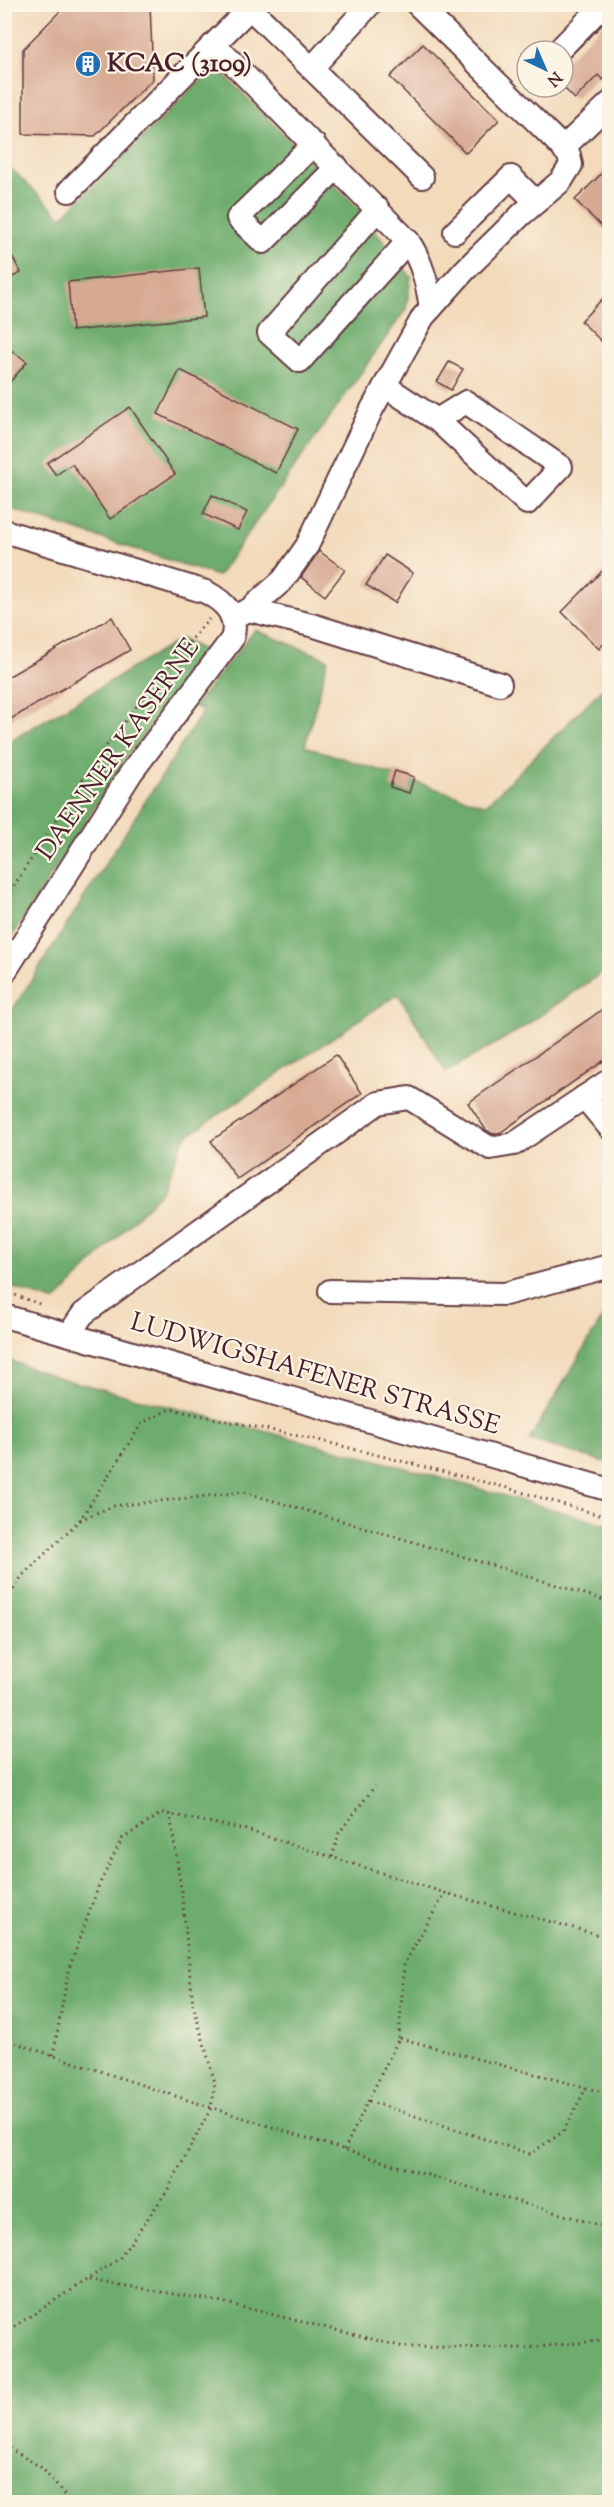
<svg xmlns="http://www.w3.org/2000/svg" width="614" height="2507" font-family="'Sorts Mill Goudy',serif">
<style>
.forest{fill:#6dac6d;stroke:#5c664c;stroke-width:1.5}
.building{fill:#d7a993}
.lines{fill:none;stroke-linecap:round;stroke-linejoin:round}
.minor-casing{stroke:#633b41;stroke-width:26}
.path{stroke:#633b41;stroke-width:3;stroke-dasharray:1.5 4.5;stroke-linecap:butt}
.minor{stroke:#fff;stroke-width:22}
.labels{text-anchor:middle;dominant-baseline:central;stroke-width:4.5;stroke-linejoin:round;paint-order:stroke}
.poi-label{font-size:26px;font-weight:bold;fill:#4a1f2b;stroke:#fcf5e5;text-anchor:start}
.street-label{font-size:26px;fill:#4a1f2b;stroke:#fcf5e5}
</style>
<rect width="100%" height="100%" fill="#fcf5e5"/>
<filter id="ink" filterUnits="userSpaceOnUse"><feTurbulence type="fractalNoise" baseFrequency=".0167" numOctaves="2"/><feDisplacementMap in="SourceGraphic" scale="12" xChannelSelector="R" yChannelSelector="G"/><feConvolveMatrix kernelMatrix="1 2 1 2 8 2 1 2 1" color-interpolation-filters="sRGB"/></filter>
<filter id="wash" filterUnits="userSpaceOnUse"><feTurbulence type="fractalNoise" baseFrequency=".008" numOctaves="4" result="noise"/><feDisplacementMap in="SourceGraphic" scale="24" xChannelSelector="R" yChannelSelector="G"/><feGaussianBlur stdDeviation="1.35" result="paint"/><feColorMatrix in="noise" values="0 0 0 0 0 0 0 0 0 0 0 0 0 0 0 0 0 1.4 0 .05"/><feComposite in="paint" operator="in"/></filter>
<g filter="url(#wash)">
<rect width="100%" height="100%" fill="#f2dabb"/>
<g class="forest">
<polygon points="215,66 358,208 411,277 406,309 218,576 5,507 4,162 62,217"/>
<polygon points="255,630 328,659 305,746 486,805 609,682 609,968 519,1030 446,1072 398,994 185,1137 162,1190 55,1302 5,1285 4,1023 203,711 194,706"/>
<polygon points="181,639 207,652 122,764 5,947 5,744"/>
<polygon points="609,1308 609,1463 529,1440 606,1312"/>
<polygon points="5,1359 63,1379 373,1459 609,1525 609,2502 5,2502"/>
</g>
<g id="blocks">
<g class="building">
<polygon points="67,4 150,4 153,79 95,136 23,134 23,49"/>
<polygon points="609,18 609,73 603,80 598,75 575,99 563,87 563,63"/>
<polygon points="423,44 499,120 466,153 390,77"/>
<polygon points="609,166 609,234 575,200"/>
<polygon points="4,241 21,273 4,281"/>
<polygon points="199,268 204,317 72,331 68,282"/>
<polygon points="609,292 609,334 602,342 581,321"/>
<polygon points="13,351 27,362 4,389 4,361"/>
<polygon points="449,362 463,369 451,390 437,382"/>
<polygon points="180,370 298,429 276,473 158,414"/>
<polygon points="130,407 175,474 110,519 72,464 56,475 47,463"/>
<polygon points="212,495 247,512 238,530 203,514"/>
<polygon points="319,551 345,570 325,596 301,577"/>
<polygon points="385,555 413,573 395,603 366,585"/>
<polygon points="609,564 609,638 599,649 562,612"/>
<polygon points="112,617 130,650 4,723 4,679"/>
<polygon points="395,771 414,777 409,793 390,787"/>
<polygon points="609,1005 609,1057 501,1132 493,1134 486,1130 468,1103"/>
<polygon points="336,1055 362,1093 237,1179 211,1141"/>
</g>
</g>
</g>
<g filter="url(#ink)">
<use href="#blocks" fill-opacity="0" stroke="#633b41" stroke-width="1.5"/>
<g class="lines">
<g class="minor-casing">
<g id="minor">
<polyline points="250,8 422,177"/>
<polyline points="214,44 250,8 247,4"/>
<polyline points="558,51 604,4"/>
<polyline points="312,68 370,4"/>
<polyline points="314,144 238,218 263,242 337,167"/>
<polyline points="563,148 610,103"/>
<path d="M69,191L214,44L408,241C422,262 427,282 431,308"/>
<polyline points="378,209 269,333 300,361 408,241"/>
<polyline points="455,232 511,177 536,202"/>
<polyline points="385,386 437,420 527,503 561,467 466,402 437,420"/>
<path d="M4,531L206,592C225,602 239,616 232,639L131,773L4,973"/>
<polyline points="249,610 315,626 500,684"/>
<polyline points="232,617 249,610 283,580 307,546 372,409 423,317 465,270 522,214 561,181 571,165 569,155 555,140 417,4"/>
<polyline points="584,1097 610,1128"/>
<polyline points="330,1291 505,1294 610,1266"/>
<polyline points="4,1316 610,1490"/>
<polyline points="70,1333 83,1314 134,1277 378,1103 409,1098 490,1148 514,1144 610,1080"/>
</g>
</g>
<g class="path">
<polyline points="4,901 94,762 152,686 209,619"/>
<polyline points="4,1291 42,1305"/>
<polyline points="80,1520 113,1506 244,1492 515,1572 610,1602"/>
<polyline points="4,1605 22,1576 80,1520 142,1423 170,1409 318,1440 504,1487 610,1518"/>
<polyline points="332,1857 339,1833 375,1786"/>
<polyline points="399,2038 404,1964 445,1893"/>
<path d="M4,2039C205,2107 406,2171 610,2228"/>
<polyline points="53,2055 69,1969 99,1885 122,1839 162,1813 243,1829 445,1893 610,1938"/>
<polyline points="369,2101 530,2154 563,2132 586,2088"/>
<polyline points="344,2150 399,2038 610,2094"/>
<polyline points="89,2280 222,2302 404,2347 526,2348 610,2340"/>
<polyline points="4,2333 119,2259 167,2191 211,2108 215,2083 193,2004 182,1895 170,1814"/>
<polyline points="4,2445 42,2468 70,2502"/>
</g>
<use href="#minor" class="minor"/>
</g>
</g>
<defs>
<g id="building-disc" transform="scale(1.35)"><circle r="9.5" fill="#1f6fb2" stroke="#fcf5e5"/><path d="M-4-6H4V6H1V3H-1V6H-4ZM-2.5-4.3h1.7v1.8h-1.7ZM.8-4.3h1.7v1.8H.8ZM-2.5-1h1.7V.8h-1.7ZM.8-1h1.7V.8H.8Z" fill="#fff"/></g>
</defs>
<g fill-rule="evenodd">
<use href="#building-disc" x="88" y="64"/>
</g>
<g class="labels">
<g class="poi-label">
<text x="107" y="64">KCAC (3109)</text>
</g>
<g class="street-label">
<text transform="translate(119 750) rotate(-55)">DAENNER KASERNE</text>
<text transform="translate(315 1375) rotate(16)">LUDWIGSHAFENER STRASSE</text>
</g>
</g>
<rect width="614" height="2507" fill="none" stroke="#fcf5e5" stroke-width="24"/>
<g transform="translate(545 69) rotate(136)"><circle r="28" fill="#fcf5e5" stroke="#b59f9b" stroke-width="1.5"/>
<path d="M0-4.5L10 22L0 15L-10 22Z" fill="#1f6fb2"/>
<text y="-9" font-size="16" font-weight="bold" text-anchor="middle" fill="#4a1f2b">N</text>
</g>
</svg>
